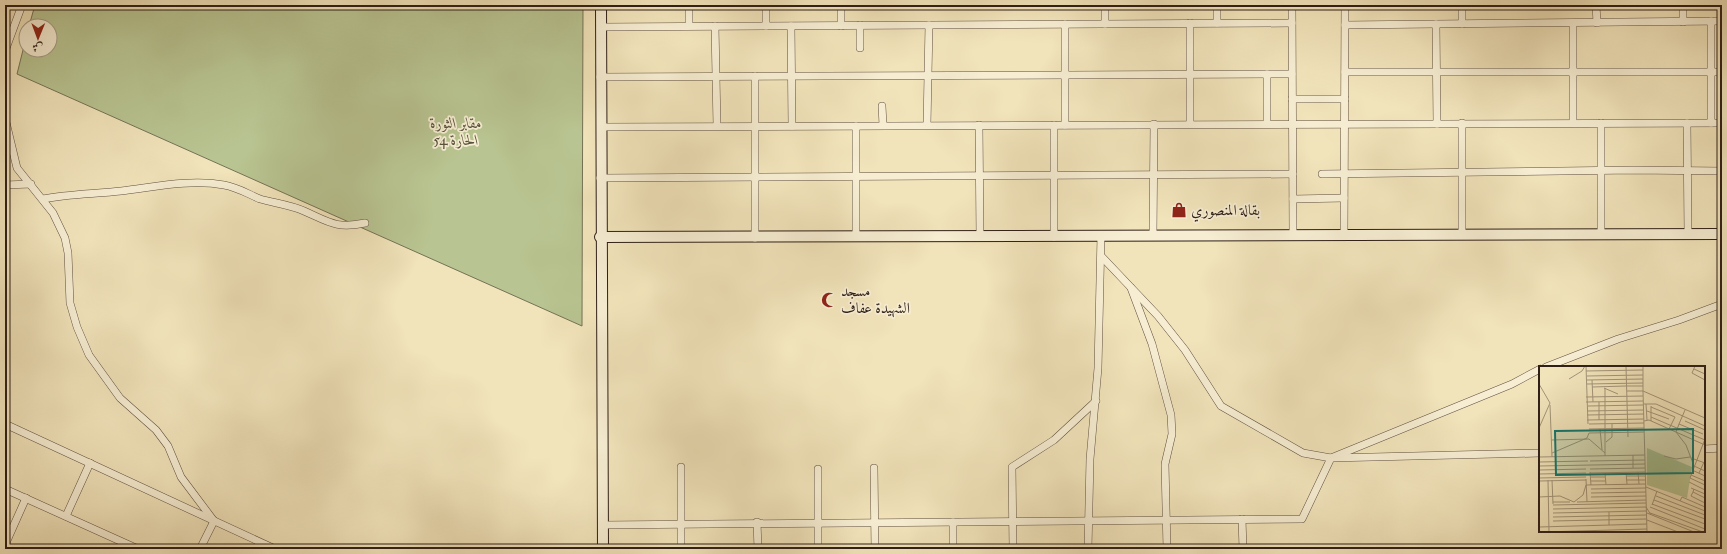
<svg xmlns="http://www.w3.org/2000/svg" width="1727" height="554" font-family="'IM FELL Double Pica',Amiri,serif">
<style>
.green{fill:#b8c491;stroke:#747254}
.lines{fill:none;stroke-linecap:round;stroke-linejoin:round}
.minor-casing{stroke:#605040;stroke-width:8}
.secondary-casing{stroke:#2f1f17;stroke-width:12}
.minor{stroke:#f6edd2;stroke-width:7}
.secondary{stroke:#f6edd2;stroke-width:10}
.labels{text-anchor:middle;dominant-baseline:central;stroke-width:3.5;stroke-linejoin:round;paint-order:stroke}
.park-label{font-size:15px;font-style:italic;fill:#58513c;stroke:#f6edd2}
.poi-label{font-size:15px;fill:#2f1f17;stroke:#f6edd2;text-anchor:start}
.inset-road{fill:none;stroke:#a39579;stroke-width:1}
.view{fill:#0f766e;fill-opacity:0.15;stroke:#0f766e;stroke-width:2}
.inset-edge{fill:none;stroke:#2f1f17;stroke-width:2}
</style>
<rect width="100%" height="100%" fill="#f1e3ba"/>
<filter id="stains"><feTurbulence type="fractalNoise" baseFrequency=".005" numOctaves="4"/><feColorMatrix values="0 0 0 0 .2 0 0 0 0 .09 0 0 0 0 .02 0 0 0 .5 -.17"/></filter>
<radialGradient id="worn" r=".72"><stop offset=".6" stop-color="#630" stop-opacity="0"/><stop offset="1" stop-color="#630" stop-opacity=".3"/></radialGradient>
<polygon class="green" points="35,5 583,5 582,326 17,74 26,38 26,50 50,50 50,26 29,26"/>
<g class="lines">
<g class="minor-casing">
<g id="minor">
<polyline points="1105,5 1105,24"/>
<polyline points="1292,5 1293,236"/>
<polyline points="1462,5 1462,24"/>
<polyline points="1596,5 1597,23"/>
<polyline points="1683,22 1683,5"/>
<polyline points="1190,23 1190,124"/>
<polyline points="1217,23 1217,5"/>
<polyline points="1573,23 1573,123"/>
<polyline points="1065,24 1065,125"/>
<polyline points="1436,24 1437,124"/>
<polyline points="1345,25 1722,21"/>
<polyline points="689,26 689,5"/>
<polyline points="715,26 717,126"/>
<polyline points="766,26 766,5"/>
<polyline points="791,26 792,126"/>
<polyline points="841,26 841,5"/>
<polyline points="601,27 1292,23"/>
<polyline points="860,48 860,25"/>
<polyline points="5,51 22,5"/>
<polyline points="1345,72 1722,72"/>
<polyline points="1267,74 1267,123"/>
<polyline points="755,76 755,238"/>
<polyline points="600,77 1292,74"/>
<polyline points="1292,99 1345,99"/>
<polyline points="882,106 883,125"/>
<polyline points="5,118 17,168 53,213 65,238 68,253 70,303 77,327 89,355 120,398 156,430 168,446 181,477 214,521 200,549"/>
<polyline points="1601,123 1601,234"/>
<polyline points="1687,123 1688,234"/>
<polyline points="1711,123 1711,21"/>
<polyline points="927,125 929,25"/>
<polyline points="979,125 980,237"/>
<polyline points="1054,125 1054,237"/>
<polyline points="856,126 856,237"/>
<polyline points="601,127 1722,123"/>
<polyline points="1322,174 1634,170 1722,171"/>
<polyline points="600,178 1293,174"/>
<polyline points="5,185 31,184"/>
<path d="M43,199C69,194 95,194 121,191C155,187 190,179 224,185C237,187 248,194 260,199C274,203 291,205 304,211C329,222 336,229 365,223"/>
<polyline points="1293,199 1344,198"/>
<polyline points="1462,235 1462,123"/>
<polyline points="1153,236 1154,124"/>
<polyline points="1344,236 1345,5"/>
<polyline points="1102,257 1158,316 1185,350 1221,406 1303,453 1331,458 1540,453"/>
<polyline points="1131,288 1152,344 1171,415 1172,434 1165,464 1167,549"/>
<polyline points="1546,367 1618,339 1679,320 1722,304"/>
<polyline points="5,424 275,549"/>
<polyline points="1704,449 1722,448"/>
<polyline points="681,467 681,549"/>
<polyline points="874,468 875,549"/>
<polyline points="818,469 818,549"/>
<polyline points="5,489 138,549"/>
<polyline points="66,516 90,463"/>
<polyline points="1242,519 1243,549"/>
<polyline points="757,522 758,549"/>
<polyline points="953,522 953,549"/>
<polyline points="603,525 1302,519 1331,458 1512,384 1540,369"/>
<polyline points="5,545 26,498"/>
<polyline points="1013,549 1012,467 1054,440 1096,401"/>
<polyline points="1088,549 1090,459 1098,368 1101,236"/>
</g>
</g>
<g class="secondary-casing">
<g id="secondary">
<polyline points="601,5 603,549"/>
<polyline points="600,237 1722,234"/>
</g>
</g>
<use href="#minor" class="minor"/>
<use href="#secondary" class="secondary"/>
</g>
<defs>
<g id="shop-bare" transform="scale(1.2)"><path d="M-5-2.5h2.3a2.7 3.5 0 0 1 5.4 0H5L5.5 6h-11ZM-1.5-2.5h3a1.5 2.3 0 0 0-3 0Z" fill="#8f2418" stroke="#f6edd2" stroke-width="2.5" paint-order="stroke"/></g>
<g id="mosque-bare" transform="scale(1.2)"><path d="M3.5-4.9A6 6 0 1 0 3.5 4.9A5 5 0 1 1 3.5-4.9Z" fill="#8f2418" stroke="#f6edd2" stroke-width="2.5" paint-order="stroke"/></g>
</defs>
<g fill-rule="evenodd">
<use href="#shop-bare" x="1179" y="210"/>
<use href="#mosque-bare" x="829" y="300"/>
</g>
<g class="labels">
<g class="park-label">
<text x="456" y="123">مقابر الثورة<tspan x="456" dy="17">الحارة 54</tspan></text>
</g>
<g class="poi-label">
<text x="1191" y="210">بقالة المنصوري</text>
<text x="841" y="291">مسجد<tspan x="841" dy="17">الشهيدة عفاف</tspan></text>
</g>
</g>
<g transform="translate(1539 366)">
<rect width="166" height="166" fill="#f1e3ba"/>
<path d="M108,82L153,101L148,132L108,119Z" fill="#b8c491"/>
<path class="inset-road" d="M47,0L49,58M87,0L89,71M104,0V25M156,0L153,7L166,14M155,3L166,8M47,5L104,4M48,10L104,9M30,13L43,5L46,0M48,14L104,13M53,14L54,36M0,18L11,37L0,62V86M48,18L104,17M87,20H104M53,21L87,20M65,22L79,28M66,22V90M88,25H104M47,31L104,30M47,36L104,35M60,36V54M105,38H117L166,60M107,38L108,54M11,39L13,91M49,40L104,39M112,40V55M112,41L136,51L130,63M48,45L104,44M108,45L130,53M48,49L105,48M112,51L166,74M48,54L105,53M105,55L110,54L166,79M146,55L166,64M50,58L105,57M140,58L146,44M50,63L105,62M61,63L63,84M164,68L140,58L137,66L147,79L155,100L166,105M166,73L151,112L166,119M12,74L50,73L66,87M67,76L73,71V58M13,87L48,72L50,67L105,66M94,89V102M125,90L137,93L151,91M0,91L106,89M152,92L166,97M51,95L106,94M0,96L49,95M0,100L106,98M51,103L106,102M0,104L47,103M153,104L166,110M51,106L52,119M87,106L88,118M99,106L100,118M51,107L106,106M66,107L67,119M160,107L165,96M0,108L47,107M152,109L166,115M87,110H107M52,111H66M0,112L47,111M47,113L48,136M9,114L10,166M13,114L14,138M87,114H107M0,115L47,114M52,115H66M150,116L166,124M107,121L166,145M152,122L166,128M52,123L107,122M155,123L154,126L166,132M154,126L152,130L166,137M52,127L107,126M117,130L166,149M0,131L21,130L35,136L44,129L47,119L107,118M52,131L107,130M115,134L166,153M141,135L143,131L166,141M14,136H31M38,136L107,134M113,138L166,158M14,139L107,137M113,139L118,125M111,141L166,163M14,143L107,141L112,149M70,146V159M14,147L107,145M108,147L155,166M111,147L164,166M14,151L108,149M108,154L139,166M14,155L107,153M0,161L108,158M4,166L108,163M108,166L104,25L166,52"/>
<path class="view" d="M154,63V107L17,109L16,65Z"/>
<rect width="166" height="166" class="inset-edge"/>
</g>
<rect width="1727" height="554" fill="none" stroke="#f1e3ba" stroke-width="20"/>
<rect x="6" y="6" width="1715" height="542" fill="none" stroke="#2f1f17" stroke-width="2"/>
<rect x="10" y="10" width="1707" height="534" fill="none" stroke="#2f1f17"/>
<g transform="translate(38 38) rotate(181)"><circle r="19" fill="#f6edd2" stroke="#a69b87"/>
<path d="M0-3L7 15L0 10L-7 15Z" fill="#8f2418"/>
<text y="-6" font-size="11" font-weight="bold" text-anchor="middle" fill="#2f1f17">ش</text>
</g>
<rect width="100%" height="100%" filter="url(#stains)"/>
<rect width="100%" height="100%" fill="url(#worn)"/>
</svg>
